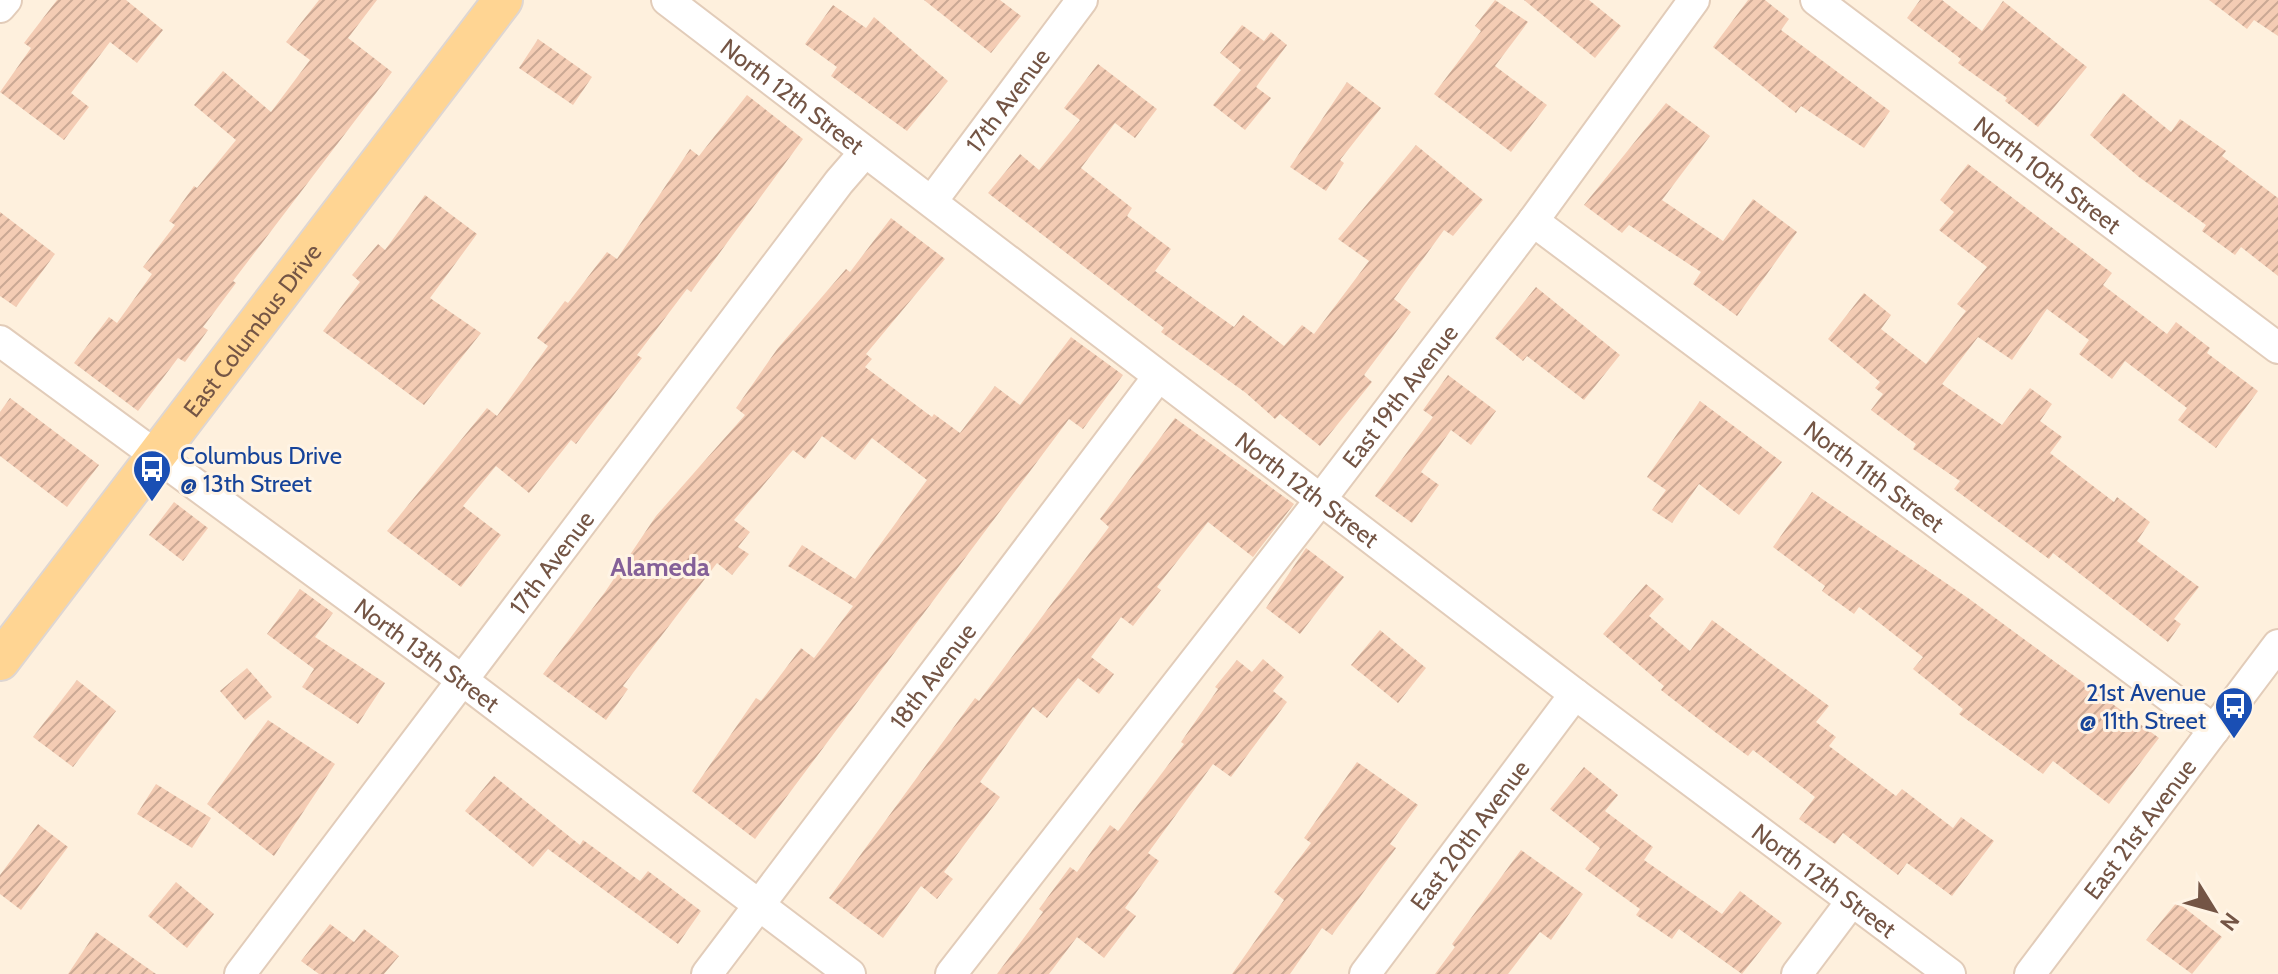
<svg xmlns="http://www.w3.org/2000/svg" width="2278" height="974" font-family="Cabin,sans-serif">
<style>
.building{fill:url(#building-hatch)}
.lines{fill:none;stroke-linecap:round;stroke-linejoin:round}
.minor-casing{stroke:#e2ccb9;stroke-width:34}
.major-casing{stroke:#ded6d2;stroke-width:42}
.minor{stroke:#fff;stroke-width:30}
.major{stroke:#ffd593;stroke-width:38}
.labels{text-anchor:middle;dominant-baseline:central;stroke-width:6;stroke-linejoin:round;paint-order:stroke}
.street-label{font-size:24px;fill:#745545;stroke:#fff4e5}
.transit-label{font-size:24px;fill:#164399;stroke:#fff4e5;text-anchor:start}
.neighbourhood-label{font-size:26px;font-weight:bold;fill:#846098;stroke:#fff4e5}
</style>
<defs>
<pattern id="building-hatch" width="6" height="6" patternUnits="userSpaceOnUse" patternTransform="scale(2)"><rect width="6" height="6" fill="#f4ccb4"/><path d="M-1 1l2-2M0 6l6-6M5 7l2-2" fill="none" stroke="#caa894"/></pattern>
</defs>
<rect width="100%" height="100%" fill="#fef0dd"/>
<g class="building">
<polygon points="57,0 126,0 163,30 137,63 110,42 71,93 89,107 64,140 0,92 31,48 24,43"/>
<polygon points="319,0 377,0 348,38 392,72 233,281 236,283 203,327 208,330 185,362 178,358 138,411 74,363 109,317 117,323 152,274 143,267 175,225 169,221 194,186 197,188 236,140 194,105 223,71 271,112 310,60 286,42"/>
<polygon points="924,0 1000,0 1021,16 991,53"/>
<polygon points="1495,0 1528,22 1495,66 1547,105 1511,152 1434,94 1481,31 1475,26"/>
<polygon points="1524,0 1589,0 1621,26 1595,58"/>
<polygon points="1748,0 1765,0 1789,19 1781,30 1890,111 1864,148 1801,106 1796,113 1713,47"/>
<polygon points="1920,0 1942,0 1982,31 2003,1 2087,67 2038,127 2005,101 2007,98 1958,63 1961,59 1907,18"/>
<polygon points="2209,0 2278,0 2278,36 2254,20 2247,29"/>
<polygon points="833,5 866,28 874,17 948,81 907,131 831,76 837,67 805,44"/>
<polygon points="1242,25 1264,41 1271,32 1287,45 1256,87 1271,98 1245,130 1213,105 1241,70 1220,53"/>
<polygon points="538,39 592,77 573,105 519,68"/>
<polygon points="1098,64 1157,109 1135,138 1115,123 1081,168 1132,208 1127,216 1171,249 1155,271 1234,327 1243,315 1284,346 1302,325 1314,334 1369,261 1338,239 1416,145 1483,200 1453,236 1444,230 1394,299 1411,312 1364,375 1372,382 1320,446 1280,414 1275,419 1246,393 1161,332 1164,328 988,193 1020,154 1039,170 1080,120 1064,108"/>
<polygon points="1347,82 1381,108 1340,160 1344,163 1326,191 1290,167"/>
<polygon points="2123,93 2171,132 2180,119 2226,151 2222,156 2278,198 2278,276 2241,247 2235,255 2202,231 2206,225 2139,177 2090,135"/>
<polygon points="747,95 803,139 691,292 687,289 637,355 642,358 576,444 571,440 529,493 496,466 463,506 501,535 461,587 387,531 487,408 497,416 548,346 537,338 565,301 568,303 607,252 617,259 690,149 699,156"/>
<polygon points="1666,103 1710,136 1662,200 1723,241 1753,199 1797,232 1737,316 1693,284 1701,272 1629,225 1622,233 1584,205"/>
<polygon points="1968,164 2112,273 2103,285 2167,334 2176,322 2210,348 2207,353 2258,391 2216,448 2178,420 2187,408 2125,361 2112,379 2079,354 2089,340 2047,309 2012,360 1978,337 1942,384 2002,425 2030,388 2052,404 2040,421 2062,437 2050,453 2114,502 2117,497 2150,522 2137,541 2199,587 2174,619 2181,624 2168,642 2053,553 2049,559 1954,489 1960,481 1913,449 1916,444 1871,410 1883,394 1875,388 1880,382 1828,339 1864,293 1891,315 1881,329 1926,364 1966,311 1957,304 1987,267 1939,230 1954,212 1940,200"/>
<polygon points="425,195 477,234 430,298 481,333 424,405 323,331 360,282 352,275 378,244 385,250"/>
<polygon points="0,212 55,254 16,307 0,296"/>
<polygon points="891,218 945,259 866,354 872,359 865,367 932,417 934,414 960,433 995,386 1020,405 1071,337 1123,375 1083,429 1069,419 755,839 692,791 756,698 761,701 801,648 814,658 853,606 788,566 802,545 855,579 927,480 872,438 855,460 822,436 805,459 793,450 734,520 750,532 738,547 749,554 732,575 717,563 623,686 628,689 606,720 543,674 605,592 656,516 745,415 736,408 778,348 846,269 850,272"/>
<polygon points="1536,287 1620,355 1584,400 1527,356 1523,361 1495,338"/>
<polygon points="1448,375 1496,411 1471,445 1451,430 1421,472 1439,485 1412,523 1375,496 1433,417 1423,410"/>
<polygon points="10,398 99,465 67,507 0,456 0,412"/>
<polygon points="1700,401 1782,462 1739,515 1699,484 1672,523 1652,510 1666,490 1647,477"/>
<polygon points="1175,418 1294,504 1253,557 1208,522 1157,587 1161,590 1133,626 1121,617 1091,657 1114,674 1099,694 1078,678 1047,718 1033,707 980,782 1000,797 944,872 953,879 937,899 921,886 883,938 829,898 975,698 979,701 1109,527 1100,519"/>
<polygon points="1812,492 1968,598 2159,738 2109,804 2053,761 2043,774 1959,714 1963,709 1913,669 1923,657 1859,607 1854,614 1822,591 1825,586 1773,547"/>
<polygon points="174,502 208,528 183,561 149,535"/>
<polygon points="1306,548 1344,577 1300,634 1266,608"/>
<polygon points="1646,584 1664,599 1649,616 1690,651 1712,620 1829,706 1816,722 1836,737 1829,746 1896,796 1902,789 1953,828 1961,817 1994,841 1952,896 1907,863 1898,875 1843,833 1835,844 1799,819 1815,797 1753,750 1748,756 1715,732 1661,690 1664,686 1603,634"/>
<polygon points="300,589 333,613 315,637 385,683 358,724 302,687 314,669 267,634"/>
<polygon points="1380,630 1426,668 1398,703 1351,665"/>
<polygon points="1263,659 1284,677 1273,691 1287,702 1231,777 1213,764 1148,853 1159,861 1125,908 1136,916 1104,958 1077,937 1049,974 997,974 1043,912 1039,909 1070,867 1077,872 1110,825 1118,831 1184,744 1181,742 1218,689 1215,687 1237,660 1252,672"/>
<polygon points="247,668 272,697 245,720 220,691"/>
<polygon points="77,680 116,711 73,767 33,737"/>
<polygon points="268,720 335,764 274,856 207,804"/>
<polygon points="1357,762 1418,805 1390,844 1396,848 1332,935 1322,928 1290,974 1232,974 1284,900 1274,892 1311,843 1304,838"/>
<polygon points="1584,767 1618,795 1605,811 1653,847 1644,860 1722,914 1740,891 1782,923 1742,974 1679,929 1672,939 1636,915 1640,909 1585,869 1600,848 1550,809"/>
<polygon points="494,776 580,845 583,840 640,881 648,871 701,911 678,944 548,849 533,867 465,811"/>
<polygon points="156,784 211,818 192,848 137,814"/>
<polygon points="38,824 68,847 21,910 0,894 0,875"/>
<polygon points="1521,850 1583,894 1551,940 1540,932 1508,974 1435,974 1455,947 1452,944"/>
<polygon points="176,882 214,914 187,948 148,916"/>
<polygon points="2177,902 2222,937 2192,974 2146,940"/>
<polygon points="330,924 354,942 364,929 399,956 384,974 319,974 301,961"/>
<polygon points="96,932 156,974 68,974"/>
</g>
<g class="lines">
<g class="minor-casing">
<g id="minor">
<path id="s1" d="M667,0L1575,694L1950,974"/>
<path id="s2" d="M1816,0L2278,348"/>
<polyline points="0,7 6,0"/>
<path id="s3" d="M932,201L1082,0"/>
<path id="s4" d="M1533,221L2214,730"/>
<path id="s5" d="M0,341L462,680L850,974"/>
<path id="s6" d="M240,974L839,182L865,152"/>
<path id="s7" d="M707,974L1158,377"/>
<path id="s8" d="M951,974L1311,512L1533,221L1694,0"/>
<path id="s9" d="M1365,974L1575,694"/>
<polyline points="1797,974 1851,902"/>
<path id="s10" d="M2030,974L2278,645"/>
</g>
</g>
<g class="major-casing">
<g id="major">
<path id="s11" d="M0,661L503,0"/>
</g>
</g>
<use href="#minor" class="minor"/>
<use href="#major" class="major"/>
</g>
<defs>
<g id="bus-pin" transform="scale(2)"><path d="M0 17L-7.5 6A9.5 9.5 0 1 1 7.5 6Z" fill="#1a4fb4" stroke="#fff4e5"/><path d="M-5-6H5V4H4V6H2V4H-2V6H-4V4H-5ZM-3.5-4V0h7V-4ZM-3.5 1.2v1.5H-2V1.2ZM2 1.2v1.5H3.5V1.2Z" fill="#fff"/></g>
</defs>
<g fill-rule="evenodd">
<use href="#bus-pin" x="152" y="469"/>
<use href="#bus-pin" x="2234" y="706"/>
</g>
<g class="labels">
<g class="street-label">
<text stroke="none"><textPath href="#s1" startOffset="158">North 12th Street</textPath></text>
<text stroke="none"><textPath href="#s3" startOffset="126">17th Avenue</textPath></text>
<text stroke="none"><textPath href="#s2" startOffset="290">North 10th Street</textPath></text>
<text stroke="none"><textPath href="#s11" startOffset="416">East Columbus Drive</textPath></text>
<text stroke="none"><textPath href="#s8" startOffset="732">East 19th Avenue</textPath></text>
<text stroke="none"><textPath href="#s4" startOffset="426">North 11th Street</textPath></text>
<text stroke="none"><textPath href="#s1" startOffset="806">North 12th Street</textPath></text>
<text stroke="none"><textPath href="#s6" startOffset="516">17th Avenue</textPath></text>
<text stroke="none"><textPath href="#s5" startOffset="530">North 13th Street</textPath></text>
<text stroke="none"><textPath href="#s7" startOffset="374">18th Avenue</textPath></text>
<text stroke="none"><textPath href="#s10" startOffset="182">East 21st Avenue</textPath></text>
<text stroke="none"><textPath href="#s9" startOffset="174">East 20th Avenue</textPath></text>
<text stroke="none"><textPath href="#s1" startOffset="1454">North 12th Street</textPath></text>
</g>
<g class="transit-label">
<text x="180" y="455">Columbus Drive<tspan x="180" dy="28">@ 13th Street</tspan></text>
<text x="2206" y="692" text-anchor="end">21st Avenue<tspan x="2206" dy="28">@ 11th Street</tspan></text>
</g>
<g class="neighbourhood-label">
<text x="660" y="567">Alameda</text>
</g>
</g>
<g transform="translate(2214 910) rotate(127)" stroke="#fff4e5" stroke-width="6" paint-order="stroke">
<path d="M0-6L14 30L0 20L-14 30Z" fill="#745545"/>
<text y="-12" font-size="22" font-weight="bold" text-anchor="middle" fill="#745545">N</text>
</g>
</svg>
